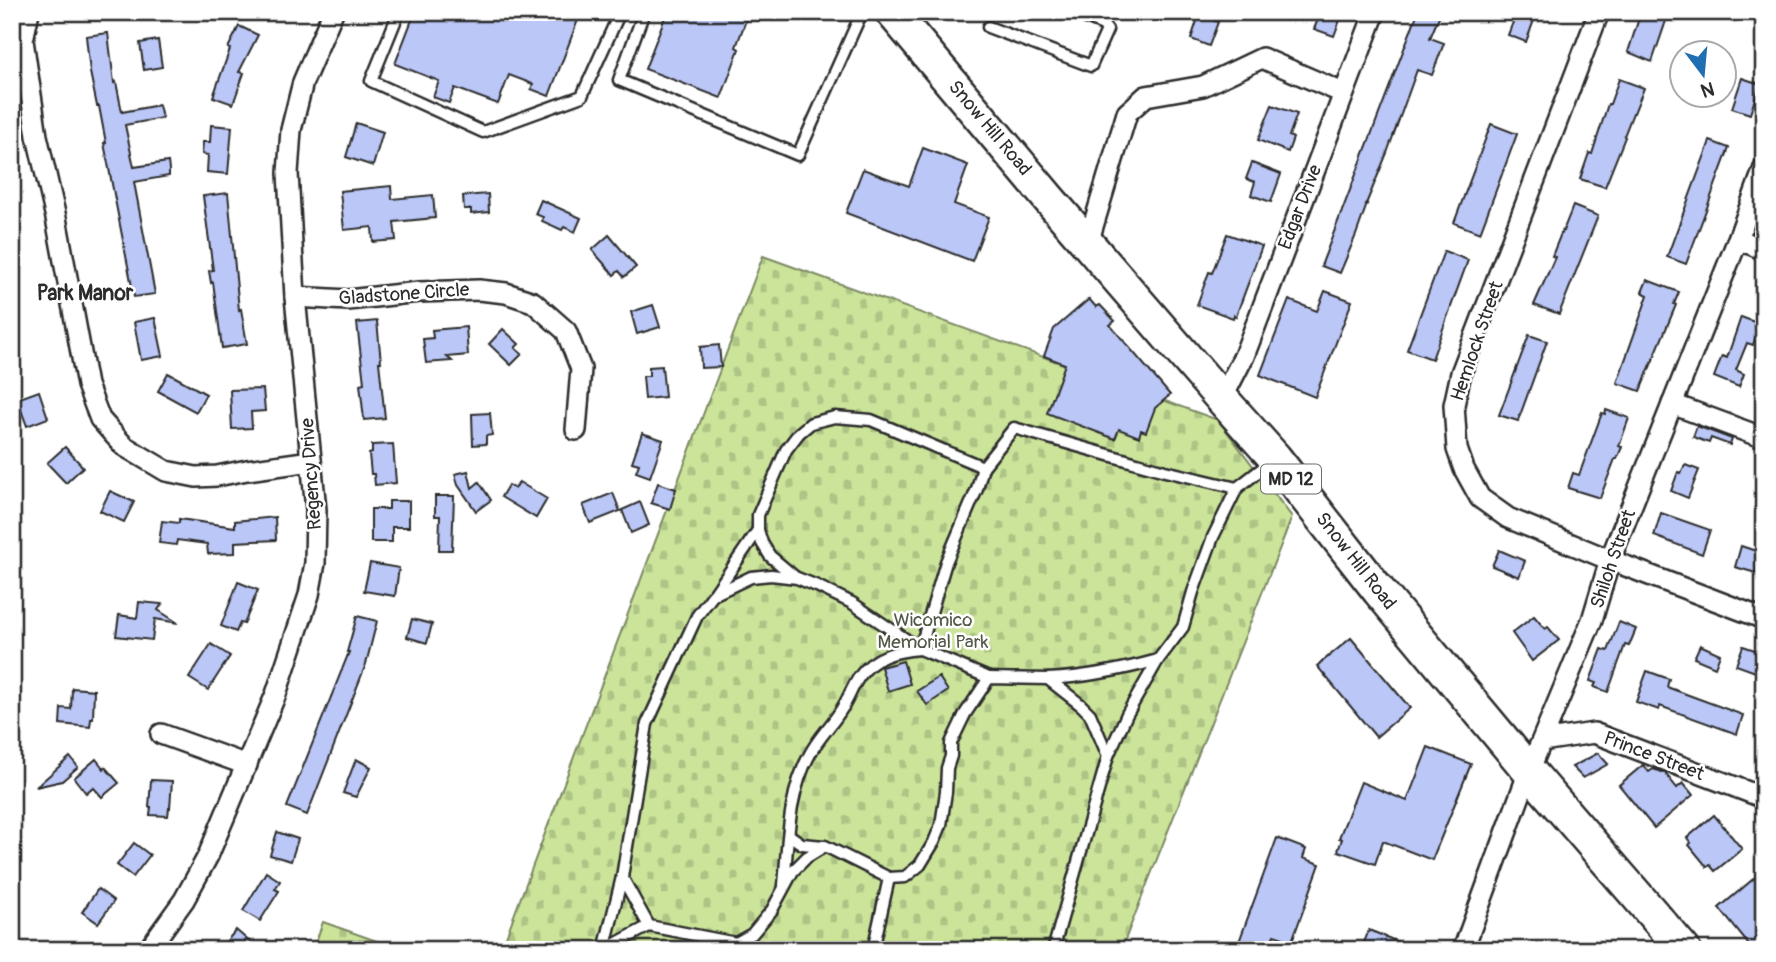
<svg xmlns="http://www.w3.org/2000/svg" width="1776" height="962" font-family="Pangolin,sans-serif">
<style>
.cemetery{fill:url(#cemetery-stones);stroke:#7b8862;stroke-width:2}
.building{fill:#bac7f7;stroke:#2b2b2b;stroke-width:2}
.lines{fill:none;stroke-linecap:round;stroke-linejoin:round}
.lane-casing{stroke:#2b2b2b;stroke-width:15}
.street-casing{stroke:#2b2b2b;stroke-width:24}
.primary-casing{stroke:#2b2b2b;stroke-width:37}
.lane{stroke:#fff;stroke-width:10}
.street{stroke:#fff;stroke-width:19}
.primary{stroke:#fff;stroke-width:32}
.labels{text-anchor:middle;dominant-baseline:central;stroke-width:5;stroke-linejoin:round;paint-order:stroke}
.shield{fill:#fff;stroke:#6b6b6b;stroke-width:2}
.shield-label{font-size:18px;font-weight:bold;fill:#2b2b2b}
.street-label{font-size:19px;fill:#2b2b2b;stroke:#fff}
.park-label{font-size:19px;fill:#535947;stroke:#fff}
.neighbourhood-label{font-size:21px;font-weight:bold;fill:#2b2b2b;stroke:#fff}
</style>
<defs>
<pattern id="cemetery-stones" width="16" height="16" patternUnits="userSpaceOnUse" patternTransform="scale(1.75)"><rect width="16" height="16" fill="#cbe49a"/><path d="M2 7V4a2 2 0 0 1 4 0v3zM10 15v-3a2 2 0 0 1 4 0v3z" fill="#aec485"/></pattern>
</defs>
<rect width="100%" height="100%" fill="#fff"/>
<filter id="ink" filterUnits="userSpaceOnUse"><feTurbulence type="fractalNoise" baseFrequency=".0143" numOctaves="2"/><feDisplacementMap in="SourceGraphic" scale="14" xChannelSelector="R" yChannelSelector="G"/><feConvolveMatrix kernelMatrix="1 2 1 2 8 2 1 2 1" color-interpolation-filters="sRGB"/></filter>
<g filter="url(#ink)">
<g class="cemetery">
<polygon points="763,256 1218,420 1292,517 1121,950 501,950"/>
<polygon points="323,922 402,950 313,950"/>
</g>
<g class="building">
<polygon points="415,12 581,12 549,96 531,89 533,84 509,75 498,104 455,88 449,103 433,97 439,81 395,64"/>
<polygon points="667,12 749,12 736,47 739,49 721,98 645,69"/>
<polygon points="1321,12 1343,12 1334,36 1314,29"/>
<polygon points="1418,12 1441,12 1430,38 1444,43 1432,75 1417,70 1387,153 1366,204 1367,204 1356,235 1340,273 1321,266"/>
<polygon points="1517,12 1537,12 1526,42 1508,35"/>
<polygon points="1641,12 1669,12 1652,62 1628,52"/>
<polygon points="1199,15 1218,22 1209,46 1191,39"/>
<polygon points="239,26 258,35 239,72 244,73 233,104 213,97 230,49 228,48"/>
<polygon points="108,33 114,83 116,82 122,112 159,105 162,118 125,125 134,167 168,162 169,170 169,176 134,182 155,294 134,297 104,143 106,143 99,106 97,106 90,72 86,36"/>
<polygon points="158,40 162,67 144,70 140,43"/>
<polygon points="1742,78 1760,84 1750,114 1732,108"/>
<polygon points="1619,79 1644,88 1634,113 1633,113 1624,136 1625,137 1605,187 1580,179 1589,153 1592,154 1608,104 1610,104"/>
<polygon points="1272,105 1297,114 1289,136 1293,138 1288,152 1258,140"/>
<polygon points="356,123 383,132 373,166 346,157"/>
<polygon points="1491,124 1517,134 1480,233 1454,223"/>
<polygon points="211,125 232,127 228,174 207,172 208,155 202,154 203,142 210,142"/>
<polygon points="1710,141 1729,148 1686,264 1667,257"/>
<polygon points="923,148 968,165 954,204 989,217 972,261 846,213 863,169 909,186"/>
<polygon points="1252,163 1281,174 1271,202 1251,195 1255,182 1246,179"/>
<polygon points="391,186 392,199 433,195 435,218 394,222 396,240 373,242 372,227 344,230 340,191"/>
<polygon points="228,193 239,310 241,309 247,344 222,348 213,282 211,283 209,271 213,270 203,196"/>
<polygon points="488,194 489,212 471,214 471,209 464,209 463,196"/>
<polygon points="541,200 581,218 575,232 564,227 562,230 542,221 543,217 535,214"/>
<polygon points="1573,206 1598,216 1559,314 1534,305 1555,257 1552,256 1562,231 1563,231"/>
<polygon points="1227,234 1262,246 1236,316 1234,315 1233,318 1197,305 1209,272 1212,273"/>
<polygon points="609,235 636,267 624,277 619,271 614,275 592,250"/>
<polygon points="1444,251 1468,260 1432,359 1407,350"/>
<polygon points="1647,280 1679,292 1674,304 1676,305 1640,391 1617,383 1648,295 1642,292"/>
<polygon points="1325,291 1352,301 1315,397 1260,375 1289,300 1317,311"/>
<polygon points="1089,299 1096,307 1100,305 1115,321 1110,325 1170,395 1155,408 1146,432 1141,430 1139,437 1119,429 1115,439 1047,413 1065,364 1044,356 1054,329"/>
<polygon points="653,305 660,327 637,334 631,312"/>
<polygon points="1741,317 1760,324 1753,345 1747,343 1736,370 1744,374 1739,387 1714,377 1722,356 1727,358"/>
<polygon points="155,318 163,356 141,360 134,322"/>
<polygon points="377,321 381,362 379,362 385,418 364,420 360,384 364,383 357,323"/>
<polygon points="466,327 468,355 447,357 452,361 426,363 423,339 433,338 432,330"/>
<polygon points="503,329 519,344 515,348 522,354 511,365 489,344"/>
<polygon points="1529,335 1547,341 1518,421 1499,415"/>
<polygon points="719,345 721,367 701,368 700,347"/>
<polygon points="662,366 665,397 645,399 643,376 649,376 649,367"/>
<polygon points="168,373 206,394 196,412 158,391"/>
<polygon points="263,389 265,411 251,412 252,428 232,429 230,390"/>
<polygon points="39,391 48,418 27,426 17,399"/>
<polygon points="1606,410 1629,418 1619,446 1622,447 1617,459 1615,459 1600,498 1568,488 1573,473 1579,475 1602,413 1605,414"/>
<polygon points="490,413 492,435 486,436 486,444 473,445 472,414"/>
<polygon points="1697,426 1732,439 1730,445 1711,438 1709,443 1693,437"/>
<polygon points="642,433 663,440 650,477 636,472 639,464 632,462"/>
<polygon points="393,444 396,483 375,485 374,474 371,474 369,454 372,453 372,445"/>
<polygon points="65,447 83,467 66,483 47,463"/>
<polygon points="1685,465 1699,470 1688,498 1671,491 1678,472 1681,473"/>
<polygon points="468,471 472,488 479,482 491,500 476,511 458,485 455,474"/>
<polygon points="519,482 547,499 536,518 501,497 508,485 515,489"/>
<polygon points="658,483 676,489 670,509 651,503"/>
<polygon points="110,491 134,502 124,522 100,511"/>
<polygon points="613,493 620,511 590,523 583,505"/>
<polygon points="435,496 454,496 452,550 439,550 440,516 435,516"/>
<polygon points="389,501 409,501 409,527 392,527 392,542 371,542 371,509 389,509"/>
<polygon points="640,502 649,525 631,533 622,510"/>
<polygon points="1661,513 1710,530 1702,554 1654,536"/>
<polygon points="275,517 276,540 235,542 235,553 208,554 207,544 177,540 176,545 159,543 162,521 179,523 179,519 235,527 235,521"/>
<polygon points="1741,546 1762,553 1756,573 1735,567"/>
<polygon points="1499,550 1525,561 1519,577 1492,566"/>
<polygon points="370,563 399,568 395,596 364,591"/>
<polygon points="238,582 258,590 244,624 240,623 236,632 221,626"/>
<polygon points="139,602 162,604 158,610 178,623 155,619 152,640 116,636 119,615 137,618"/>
<polygon points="357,616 377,621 366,664 307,815 287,807 349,652 347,652"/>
<polygon points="1534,616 1545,629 1548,627 1559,640 1532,661 1512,633"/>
<polygon points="412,619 432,624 427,643 407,637"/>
<polygon points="1619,622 1636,629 1629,646 1625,645 1608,692 1594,687 1596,683 1590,681 1602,649 1608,651"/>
<polygon points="1351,638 1410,708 1376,737 1317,666"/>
<polygon points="211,644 230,656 208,690 189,678"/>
<polygon points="1700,645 1720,654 1715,667 1694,658"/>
<polygon points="1743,646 1764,653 1764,675 1736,665"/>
<polygon points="903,661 910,684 888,691 881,667"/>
<polygon points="1647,671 1669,679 1667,687 1743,715 1737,734 1660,706 1659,710 1636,702"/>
<polygon points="939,677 948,691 927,705 917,691"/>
<polygon points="72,688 94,690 93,719 91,719 90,727 60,724 61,708 71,709"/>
<polygon points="1428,747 1471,764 1432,860 1383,841 1375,864 1338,851 1342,839 1339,838 1361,782 1407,801"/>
<polygon points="1598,753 1608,764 1583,778 1572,767"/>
<polygon points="70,757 78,767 62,781 36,787"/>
<polygon points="96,759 104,769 105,767 119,783 102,797 93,787 86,793 74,778"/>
<polygon points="356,759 371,767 356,797 343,793"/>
<polygon points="1643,765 1649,772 1653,769 1665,773 1677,788 1683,783 1693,795 1654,828 1619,785"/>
<polygon points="151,780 172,781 170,808 169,808 168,816 150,815 151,807 149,807"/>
<polygon points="1714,815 1742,849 1715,871 1710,865 1707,867 1689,845 1691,843 1687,838"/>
<polygon points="277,832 298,839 291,861 270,855"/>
<polygon points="1277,838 1306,849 1303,858 1320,864 1292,941 1274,935 1268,950 1236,950"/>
<polygon points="134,843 150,855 133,877 117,865"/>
<polygon points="1764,870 1764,950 1753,950 1719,908"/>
<polygon points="266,872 280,881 275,889 279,891 260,921 243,911"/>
<polygon points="98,889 114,901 98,923 82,912"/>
<polygon points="236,930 259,950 233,950 225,943"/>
<polygon points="1369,930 1415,949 1415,950 1361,950"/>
</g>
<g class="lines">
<g class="lane-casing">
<g id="lane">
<polyline points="399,12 371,81 483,132 582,96 620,12"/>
<polyline points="644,12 619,80 798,155 862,12"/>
<polyline points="988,27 1091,66 1107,30 1103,25 1077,14"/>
<polyline points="795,577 770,556 762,543 758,530 758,515 786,450 799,433 811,423 835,417 871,420 983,467"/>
<polyline points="715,593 758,530"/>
<path d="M1048,679C1086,677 1122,670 1158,660"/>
<polyline points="1108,756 1127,714 1158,660 1183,627 1193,592 1213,537 1237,488 1272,461"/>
<polyline points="789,835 802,844 824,846"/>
<polyline points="622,877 649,926 736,943 753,950"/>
<polyline points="889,878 905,877 920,865 934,842 941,825 946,792 947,768 951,756 951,743 965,714 989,678 1048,679 1081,705 1090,714 1108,756 1053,950"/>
<path d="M784,885C788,841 788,793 810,754C818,738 832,725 841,710C848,700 852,687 859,677C874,656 895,651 920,649L946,562L977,489L983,467L1014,428L1165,471L1237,488"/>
<polyline points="736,943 752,934 772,910 793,871 807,857 825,846 889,878 873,950"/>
<polyline points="604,950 622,877 647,724 697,616 713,595 751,577 771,575 797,578 817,586 852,603 920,649 989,678"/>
<polyline points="604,950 649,926"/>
</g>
</g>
<g class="street-casing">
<g id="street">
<polyline points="29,12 23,40 37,136 56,218 87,385 100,419 124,446 166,471 196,477 217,476 247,470 311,461"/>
<polyline points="1599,12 1461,373 1454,405 1457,449 1464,469 1480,498 1508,518 1610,560 1764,619"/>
<polyline points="1738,239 1764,250"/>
<polyline points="1088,243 1127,113 1146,96 1203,86 1262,58 1343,93"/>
<polyline points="295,297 348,300 419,292 479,290 506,293 533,302 566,331 581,369 576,430"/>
<polyline points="1222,399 1244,356 1375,12"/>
<polyline points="1672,404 1764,438"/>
<polyline points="161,734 247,765"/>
<polyline points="1542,741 1594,733 1764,798"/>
<polyline points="148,950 184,900 208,856 276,694 309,595 315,563 316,510 295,297 288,173 291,130 303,82 333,12"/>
<polyline points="1463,950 1529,771 1592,620 1610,560 1738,239 1764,168"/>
</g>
</g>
<g class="primary-casing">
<polyline id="primary" points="892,12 1049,199 1222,399 1275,458 1379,591 1529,771 1684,950"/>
</g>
<use href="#lane" class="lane"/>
<use href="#street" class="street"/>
<use href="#primary" class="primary"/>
</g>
</g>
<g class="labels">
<rect class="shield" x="1261" y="464.5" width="60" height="29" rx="5"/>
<g class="shield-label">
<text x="1291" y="479">MD 12</text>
</g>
<g class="street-label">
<text transform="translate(990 128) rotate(50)">Snow Hill Road</text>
<text transform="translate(1300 207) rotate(-69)">Edgar Drive</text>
<text transform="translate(404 294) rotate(-4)">Gladstone Circle</text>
<text transform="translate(1477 341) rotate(-71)">Hemlock Street</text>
<text transform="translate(311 474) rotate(-94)">Regency Drive</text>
<text transform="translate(1613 559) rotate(-71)">Shiloh Street</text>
<text transform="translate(1356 561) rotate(52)">Snow Hill Road</text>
<text transform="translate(1654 756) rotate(21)">Prince Street</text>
</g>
<g class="park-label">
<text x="933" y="620">Wicomico<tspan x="933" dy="22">Memorial Park</tspan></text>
</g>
<g class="neighbourhood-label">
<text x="85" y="293">Park Manor</text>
</g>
</g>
<rect width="1776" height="962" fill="none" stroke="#fff" stroke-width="42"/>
<rect x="21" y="21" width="1734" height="920" fill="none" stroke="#2b2b2b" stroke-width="2.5" filter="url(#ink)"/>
<g transform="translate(1703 74) rotate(164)"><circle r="33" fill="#ffffff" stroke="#aaaaaa" stroke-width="2"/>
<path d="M0-5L12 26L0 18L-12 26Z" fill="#1f6fb2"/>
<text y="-10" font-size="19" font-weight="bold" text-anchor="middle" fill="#2b2b2b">N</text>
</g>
</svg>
